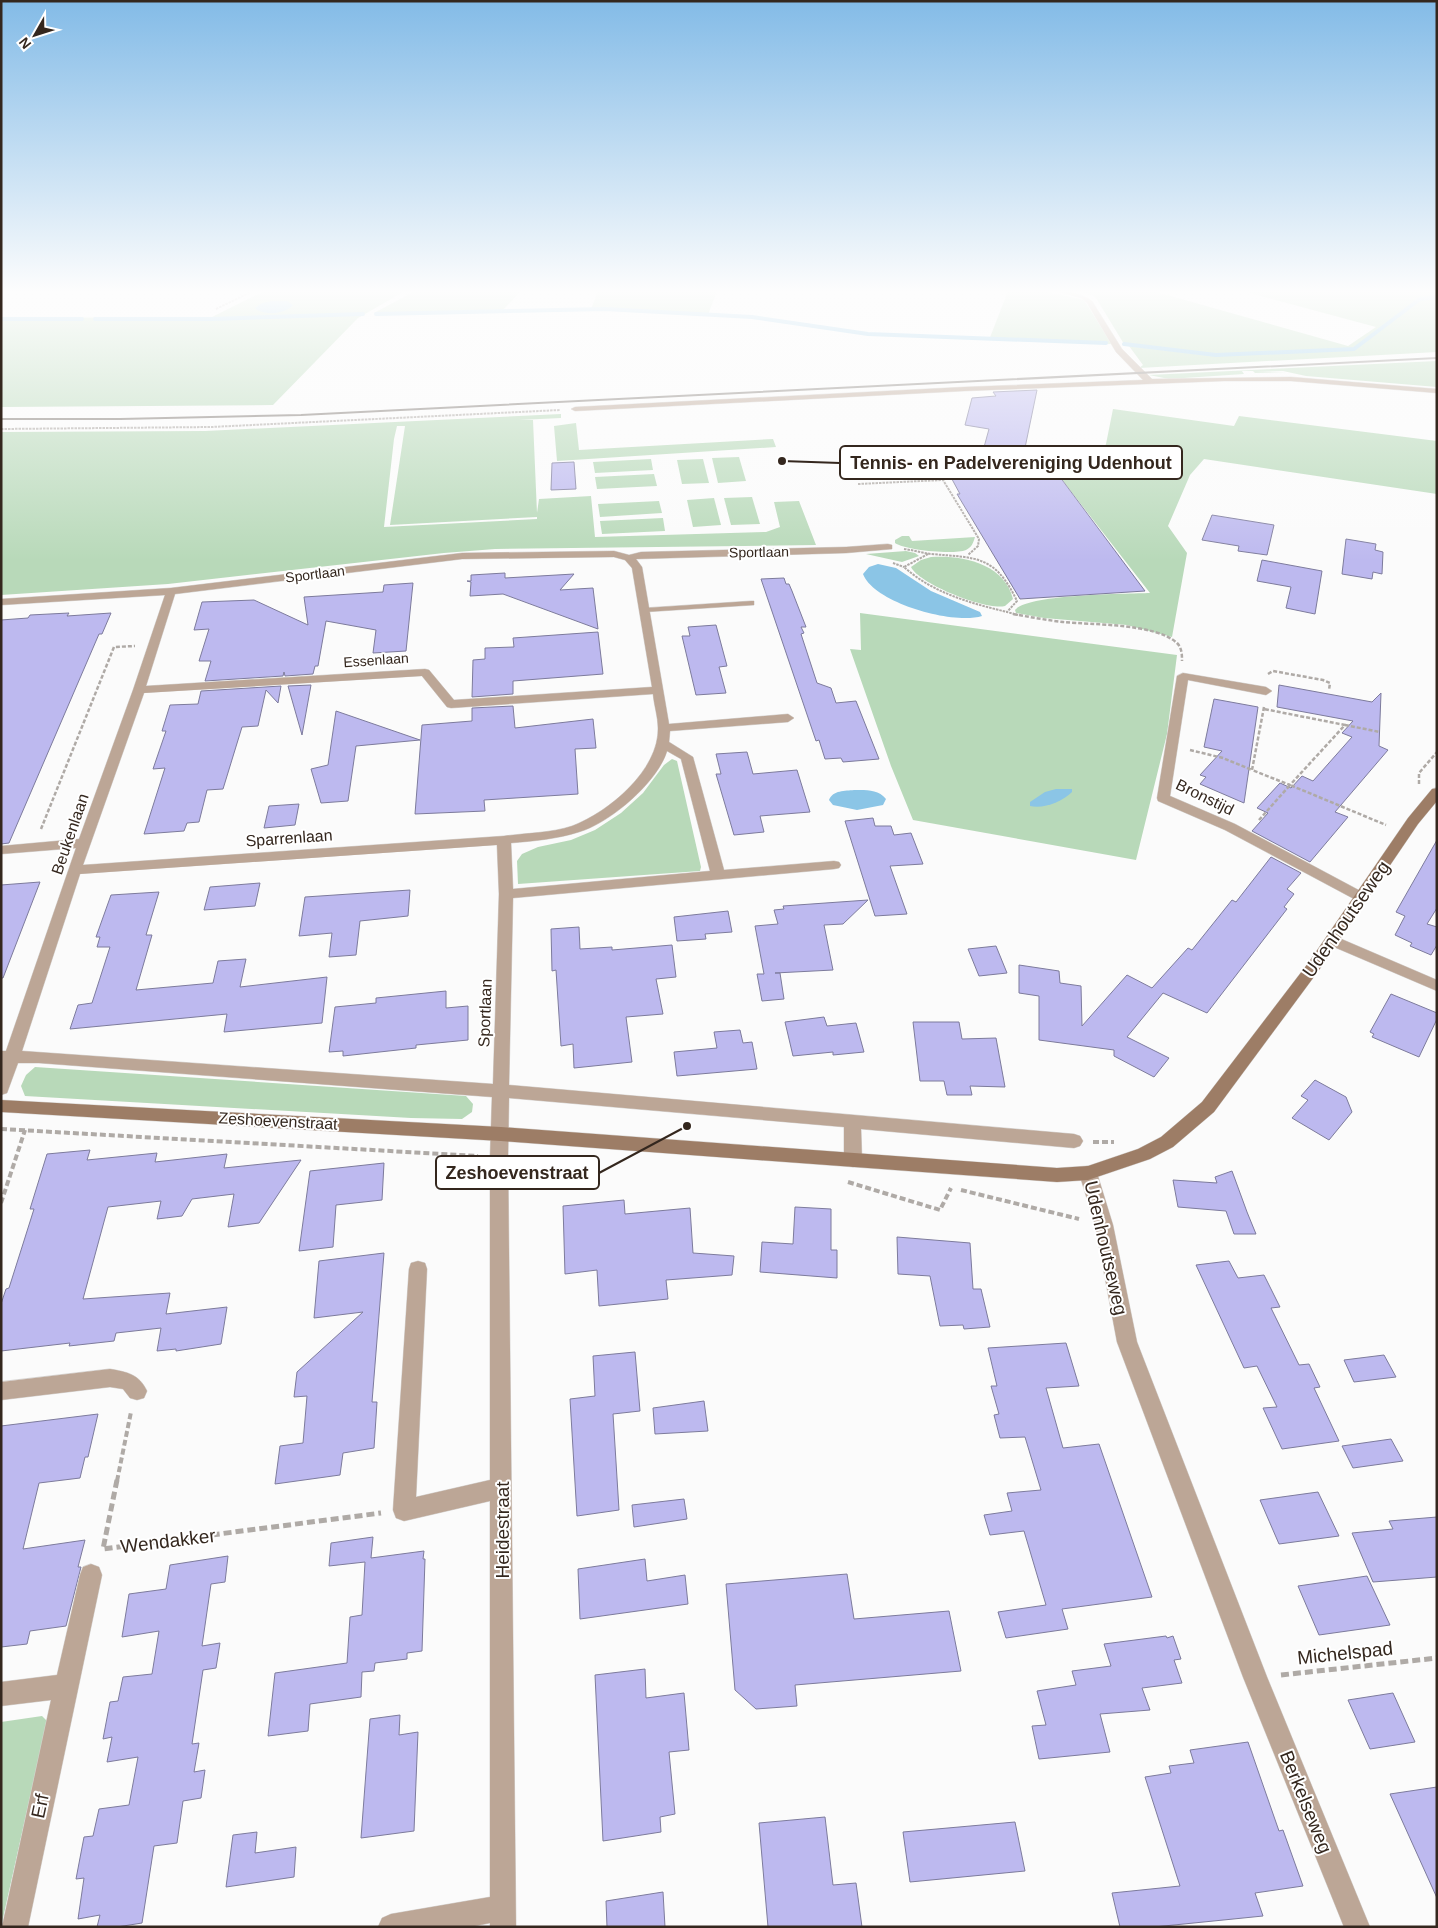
<svg xmlns="http://www.w3.org/2000/svg" width="1438" height="1928" font-family="Arial,sans-serif">
<style>
.green{fill:#b8d9b9;fill-rule:evenodd}
.water{fill:#8bc5e6}
.lines{fill:none;stroke-linecap:round;stroke-linejoin:round}
.stream{stroke:#8bc5e6;stroke-width:4}
.building{fill:#bdb9ef;stroke:#7d7b9c}
.lane-casing{stroke:#d7d5d3;stroke-width:1}
.street-casing{stroke:#d7d5d3;stroke-width:1}
.secondary-casing{stroke:#d7d5d3;stroke-width:1}
.path-far3{stroke:#afaaa6;stroke-width:2;stroke-dasharray:2.5 1;stroke-linecap:butt}
.path-far2{stroke:#afaaa6;stroke-width:2.5;stroke-dasharray:4 2;stroke-linecap:butt}
.path-far1{stroke:#afaaa6;stroke-width:4;stroke-dasharray:6 3;stroke-linecap:butt}
.path{stroke:#afaaa6;stroke-width:5;stroke-dasharray:8 4;stroke-linecap:butt}
.lane{fill:#bca696;fill-rule:evenodd}
.street{fill:#bca696;fill-rule:evenodd}
.secondary{fill:#9d7d66;fill-rule:evenodd}
.rail{stroke:#827b75;stroke-width:2}
.labels{text-anchor:middle;dominant-baseline:central;stroke-width:4;stroke-linejoin:round;paint-order:stroke}
.far-street-label{font-size:14px;fill:#34271e;stroke:#fff}
.street-label{font-size:16px;fill:#34271e;stroke:#fff}
.near-street-label{font-size:19px;fill:#34271e;stroke:#fff}
.leader{fill:none;stroke:#34271e;stroke-width:2}
.callout-dot{fill:#34271e;stroke:#fff;stroke-width:2}
.callout{fill:#fff;stroke:#34271e;stroke-width:2}
.callout-label{font-size:18px;text-anchor:middle;font-weight:bold;fill:#34271e}
</style>
<rect width="100%" height="100%" fill="#fbfbfb"/>
<g class="green">
<polygon points="264,291 405,291 358,318 273,405 1,407 1,318 212,317"/>
<polygon points="415,291 521,291 503,310 374,313"/>
<polygon points="598,291 717,291 708,315 591,309"/>
<polygon points="1008,291 1044,291 1084,300 1112,344 989,340"/>
<polygon points="1078,291 1153,291 1348,346 1376,327 1242,291 1437,291 1437,352 1139,368 1143,365 1129,346 1203,355 1212,354 1124,344 1096,298 1092,295"/>
<polygon points="1437,361 1437,387 1306,376 1283,371 1256,372 1287,372 1255,373 1253,371 1242,371 1244,374 1169,379 1149,375"/>
<path d="M1113,409L1234,426L1239,416L1437,441V494L1204,459L1190,475L1168,526L1187,553L1172,637L1127,625L1044,618L1016,613L1015,610C1028,594 1125,594 1150,593L1045,458L1098,462L1106,444Z"/>
<path d="M561,414V418L519,420H533L537,513L539,499L591,496L595,537L766,532L780,527L774,502L799,501L816,545L495,549L444,553L168,584L1,595V432L205,431ZM397,426H405L390,525L537,517V519L384,527L394,439Z"/>
<polygon points="576,423 579,450 773,439 776,447 557,461 554,426"/>
<polygon points="739,457 746,481 718,483 712,458"/>
<polygon points="651,459 653,470 595,473 593,462"/>
<polygon points="703,459 709,483 682,484 677,460"/>
<polygon points="654,474 657,486 597,489 595,477"/>
<polygon points="752,497 760,524 731,525 724,498"/>
<polygon points="714,498 721,525 693,527 687,500"/>
<polygon points="659,501 662,513 600,517 598,504"/>
<polygon points="663,518 665,531 602,534 600,521"/>
<path d="M902,536H909L912,541L975,537C973,543 972,547 966,550C953,555 905,550 895,543V540Z"/>
<polygon points="906,551 915,553 919,556 902,562 866,554"/>
<path d="M931,557C962,555 1004,563 1013,599L1005,606C987,611 919,584 911,567L921,560Z"/>
<polygon points="860,613 1177,655 1167,734 1136,860 913,820 891,766 850,649 861,650"/>
<polygon points="672,759 677,761 701,867 700,871 518,884 517,861 522,854 538,847 571,840 595,830 621,813 643,793 664,765"/>
<polygon points="35,1067 466,1096 473,1104 472,1112 462,1119 411,1118 25,1096 21,1086 26,1075"/>
<polygon points="42,1716 47,1721 1,1927 1,1722"/>
</g>
<g class="water">
<path d="M272,301H287L293,305C286,314 263,316 255,308L262,303Z"/>
<path d="M878,564L896,568L931,591L980,612L982,616C953,625 874,603 863,574L869,567Z"/>
<path d="M1056,789H1072V792C1062,802 1044,809 1030,806V802L1045,792Z"/>
<path d="M854,790C866,790 878,789 886,799L883,805L857,810L833,805L829,800C833,790 845,791 854,790Z"/>
</g>
<g class="lines">
<g class="stream">
<polyline points="376,314 605,309 752,317 868,334 1106,343"/>
<polyline points="1,319 82,319"/>
<polyline points="95,319 212,319 363,314"/>
<polyline points="1124,344 1216,355 1354,349 1420,299 1437,297"/>
</g>
</g>
<g class="building">
<polygon points="1037,390 1021,467 1051,465 1145,591 1020,599 957,494 960,494 947,470 978,469 989,429 965,425 972,398 996,396 993,392"/>
<polygon points="574,462 576,489 551,490 552,463"/>
<polygon points="1212,515 1274,525 1267,555 1238,551 1239,546 1202,540"/>
<polygon points="1346,539 1376,544 1375,550 1383,552 1382,574 1373,572 1372,579 1342,574"/>
<polygon points="1262,560 1322,571 1315,614 1286,608 1291,587 1257,581"/>
<polygon points="505,573 505,578 574,574 560,590 593,588 598,629 503,594 470,596 471,582 467,581 471,581 471,575"/>
<polygon points="784,578 786,584 789,584 792,591 806,627 801,627 804,633 801,634 817,683 831,688 836,703 856,701 879,759 843,762 841,758 825,759 819,740 816,741 761,579"/>
<polygon points="413,583 406,651 373,653 376,630 326,621 318,666 315,666 313,674 285,676 284,672 283,676 205,681 211,661 199,661 209,629 194,630 202,602 254,600 308,625 304,597 383,592 384,585"/>
<polygon points="69,613 67,616 111,613 102,634 99,634 9,843 1,844 1,620 28,618 30,615"/>
<polygon points="716,625 727,666 719,667 726,693 696,695 682,636 690,636 688,627"/>
<polygon points="598,632 603,674 513,681 513,694 472,697 473,660 485,659 485,648 514,647 513,638"/>
<polygon points="311,685 302,735 288,686"/>
<polygon points="1279,685 1372,702 1381,693 1379,746 1388,750 1335,812 1348,817 1310,862 1252,831 1268,813 1257,808 1280,783 1291,788 1302,776 1313,781 1352,737 1342,733 1353,721 1277,707"/>
<polygon points="281,686 278,703 266,690 258,726 242,727 223,789 207,790 199,822 187,823 184,831 144,834 165,768 153,769 166,731 162,731 170,705 198,704 201,691"/>
<polygon points="1214,699 1258,707 1244,803 1200,784 1206,777 1200,775 1222,751 1204,747"/>
<polygon points="513,706 515,728 593,719 596,748 575,749 578,794 484,800 485,811 415,814 422,725 472,721 472,708"/>
<polygon points="336,711 420,740 356,746 348,801 321,803 311,769 328,765"/>
<polygon points="747,752 753,774 797,770 810,812 760,816 764,832 734,835 716,774 721,774 716,754"/>
<polygon points="299,804 295,825 264,828 269,806"/>
<polygon points="873,818 875,826 891,826 894,835 911,833 923,864 890,866 907,914 875,916 845,821"/>
<polygon points="1437,840 1437,908 1427,924 1437,927 1437,945 1431,955 1410,946 1412,943 1395,935 1405,916 1396,912"/>
<polygon points="1271,857 1301,873 1287,889 1294,894 1284,907 1287,909 1207,1013 1163,993 1127,1037 1169,1058 1154,1077 1114,1056 1114,1050 1039,1040 1039,996 1019,993 1019,965 1059,971 1060,983 1081,986 1082,1026 1127,975 1152,988 1188,948 1192,950 1232,900 1236,902"/>
<polygon points="40,882 3,978 1,978 1,885"/>
<polygon points="260,883 255,906 204,910 210,887"/>
<polygon points="410,890 408,916 360,921 356,955 329,957 332,933 299,936 305,897"/>
<polygon points="159,892 146,935 152,935 136,990 213,983 218,961 246,959 240,987 327,977 322,1023 224,1032 227,1014 70,1029 78,1005 92,1003 110,947 97,947 100,937 96,937 111,895"/>
<polygon points="868,900 843,924 824,925 833,970 775,973 780,973 784,999 762,1001 757,974 764,974 755,926 778,924 774,910 784,909 783,906"/>
<polygon points="728,911 732,932 705,934 706,939 677,941 674,917"/>
<polygon points="579,927 580,949 612,947 612,950 672,945 676,977 656,979 663,1014 626,1017 632,1062 574,1068 573,1044 561,1046 556,970 552,971 551,929"/>
<polygon points="996,946 1007,973 979,976 968,949"/>
<polygon points="446,991 446,1008 468,1006 468,1040 416,1045 416,1048 343,1056 343,1051 329,1052 335,1007 376,1003 376,998"/>
<polygon points="1391,994 1437,1013 1437,1019 1419,1057 1372,1037 1374,1034 1370,1032"/>
<polygon points="824,1017 827,1026 856,1023 864,1052 833,1055 833,1052 793,1056 785,1022"/>
<polygon points="913,1022 959,1022 962,1039 996,1038 1005,1087 970,1086 972,1095 947,1095 944,1081 920,1081"/>
<polygon points="740,1030 743,1043 752,1042 757,1069 677,1076 674,1052 717,1048 714,1032"/>
<polygon points="1315,1080 1346,1097 1352,1112 1329,1140 1292,1118 1308,1100 1301,1096"/>
<polygon points="90,1150 87,1160 157,1153 155,1162 227,1154 224,1168 301,1160 259,1223 228,1227 234,1194 192,1199 182,1216 157,1219 161,1201 108,1207 83,1299 170,1293 166,1314 227,1307 221,1344 176,1351 176,1349 157,1351 161,1328 116,1333 114,1341 69,1346 70,1343 1,1351 1,1304 6,1289 9,1288 22,1247 34,1209 30,1209 47,1154"/>
<polygon points="384,1163 382,1200 336,1205 333,1247 299,1251 310,1171"/>
<polygon points="1232,1171 1247,1212 1256,1234 1234,1234 1226,1211 1178,1207 1173,1180 1217,1183 1215,1177"/>
<polygon points="624,1200 625,1214 690,1208 693,1253 734,1256 732,1275 666,1280 668,1299 599,1306 597,1270 565,1274 563,1206"/>
<polygon points="795,1207 831,1209 831,1250 837,1250 837,1278 760,1272 762,1242 793,1244"/>
<polygon points="897,1237 970,1243 973,1289 981,1289 990,1327 964,1329 963,1325 940,1326 930,1276 898,1274"/>
<polygon points="384,1253 372,1402 377,1402 374,1448 343,1453 340,1475 275,1484 280,1446 303,1443 307,1396 294,1397 297,1372 363,1312 314,1318 319,1261"/>
<polygon points="1229,1261 1238,1278 1264,1275 1280,1307 1271,1308 1299,1365 1309,1364 1320,1387 1314,1388 1339,1441 1282,1449 1263,1408 1277,1407 1257,1366 1244,1368 1196,1265"/>
<polygon points="1066,1343 1079,1386 1046,1388 1063,1448 1099,1444 1152,1597 1062,1609 1068,1629 1006,1638 998,1612 1046,1605 1024,1531 990,1535 984,1515 1012,1511 1007,1493 1041,1490 1025,1437 1000,1438 994,1415 999,1414 991,1386 997,1386 988,1348"/>
<polygon points="635,1352 640,1411 613,1414 619,1510 577,1516 570,1399 595,1396 593,1356"/>
<polygon points="1384,1355 1396,1377 1354,1382 1344,1360"/>
<polygon points="704,1401 708,1431 655,1434 653,1408"/>
<polygon points="98,1414 88,1457 85,1457 80,1478 39,1483 23,1549 85,1540 78,1567 81,1567 66,1626 30,1631 27,1644 1,1647 1,1426"/>
<polygon points="1391,1439 1403,1461 1353,1468 1342,1446"/>
<polygon points="1318,1492 1339,1536 1279,1544 1260,1500"/>
<polygon points="684,1499 687,1519 634,1527 632,1505"/>
<polygon points="1437,1517 1437,1577 1373,1582 1352,1533 1393,1529 1389,1521"/>
<polygon points="373,1537 371,1558 424,1551 423,1559 425,1559 422,1651 407,1653 407,1659 375,1663 374,1671 362,1672 361,1697 310,1704 308,1731 268,1736 275,1673 347,1663 350,1617 362,1615 365,1562 329,1566 331,1543"/>
<polygon points="228,1556 225,1582 211,1584 202,1646 220,1643 216,1668 203,1670 192,1744 199,1743 194,1772 205,1770 201,1798 183,1801 177,1843 154,1846 142,1923 117,1927 97,1927 100,1915 78,1919 84,1878 76,1879 84,1837 93,1836 99,1809 129,1805 138,1757 107,1762 112,1737 103,1739 110,1702 118,1701 123,1677 152,1674 159,1631 122,1637 129,1594 166,1589 170,1565"/>
<polygon points="645,1559 647,1581 685,1575 688,1604 580,1619 578,1569"/>
<polygon points="847,1574 854,1619 949,1611 961,1671 795,1685 797,1706 756,1709 735,1690 726,1584"/>
<polygon points="1367,1576 1390,1625 1319,1635 1298,1586"/>
<polygon points="1166,1636 1167,1638 1173,1636 1181,1659 1174,1660 1182,1683 1142,1688 1150,1710 1100,1714 1110,1752 1039,1759 1032,1726 1046,1725 1037,1691 1076,1685 1072,1671 1111,1666 1104,1644"/>
<polygon points="645,1669 646,1698 684,1693 689,1750 669,1752 675,1814 660,1817 661,1832 603,1841 595,1675"/>
<polygon points="1393,1693 1415,1742 1370,1749 1348,1700"/>
<polygon points="400,1715 399,1735 418,1732 414,1831 361,1838 370,1719"/>
<polygon points="1248,1742 1279,1831 1283,1830 1303,1886 1255,1893 1263,1916 1154,1927 1120,1927 1112,1893 1180,1886 1145,1777 1171,1773 1169,1766 1194,1763 1190,1750"/>
<polygon points="1437,1787 1437,1898 1390,1794"/>
<polygon points="825,1817 833,1885 856,1883 862,1927 768,1927 759,1823"/>
<polygon points="1015,1822 1025,1871 910,1882 903,1832"/>
<polygon points="257,1832 255,1853 296,1847 294,1877 226,1887 233,1835"/>
<polygon points="663,1892 665,1927 607,1927 606,1901"/>
</g>
<g class="lines">
<g class="lane-casing">
<polygon id="lane" points="751,601 754,601 754,605 645,612 641,610 645,608"/>
</g>
<g class="street-casing">
<g id="street">
<path d="M1055,291C1068,291 1081,293 1092,301L1122,349L1152,379L1291,377L1437,389V393L1291,381H1224L964,391L575,411L571,409L575,407L964,387L1143,380L1116,352L1087,303L1081,298Z"/>
<path d="M888,544L892,545V549L846,553L636,559L642,567L669,724L788,714L794,718L788,722L670,731L669,742L693,757L724,870L834,861L839,862L841,865L839,868L834,869L513,898L509,1085L1074,1134L1080,1136L1083,1141L1080,1146L1074,1148L861,1129L862,1160L859,1165L853,1167L847,1165L844,1160V1127L509,1098L508,1157L516,1927H490V1923L470,1927H378L382,1918L391,1914L490,1897V1501L404,1521L396,1518L393,1510L409,1269L411,1263L418,1261L425,1263L427,1269L416,1497L490,1480V1157L492,1097L39,1063H18L7,1093L1,1095V1051H6L76,848L1,854V846L79,839L133,690L165,595L1,605V599L171,588L462,553L614,551L629,555L641,552L846,547ZM614,557L625,560L632,568L652,687L454,700L429,670L425,669L146,686L175,594L462,559ZM422,676L447,707L451,708L653,694C654,705 658,717 658,728C659,770 609,812 572,826C551,833 526,833 504,836L83,865L144,693ZM667,751L681,759L710,871L513,889L511,843C534,841 557,839 579,832C610,823 658,782 667,751ZM497,845L499,894L493,1084L22,1051L80,874Z"/>
<polygon points="1183,673 1266,687 1272,691 1266,695 1188,680 1170,796 1235,824 1366,894 1368,897 1366,900 1356,900 1225,830 1158,801 1157,798 1177,676"/>
<polygon points="1332,935 1437,980 1437,991 1327,944 1325,940 1327,936"/>
<polygon points="1088,1166 1094,1168 1097,1173 1113,1225 1137,1342 1267,1677 1370,1927 1344,1927 1243,1677 1117,1342 1095,1225 1079,1173 1082,1168"/>
<path d="M110,1369C127,1372 139,1374 147,1391L144,1398L137,1400L130,1398L123,1389L110,1387L1,1400V1382Z"/>
<polygon points="91,1564 99,1567 102,1575 28,1927 2,1927 51,1700 1,1706 1,1682 57,1675 80,1575 83,1567"/>
</g>
</g>
<g class="secondary-casing">
<polygon id="secondary" points="1437,788 1437,801 1418,824 1319,970 1214,1112 1173,1147 1150,1159 1088,1180 1057,1182 501,1141 1,1112 1,1100 501,1127 1057,1168 1088,1166 1138,1149 1161,1137 1202,1102 1309,962 1408,818 1432,789"/>
</g>
<g class="path-far3">
<polyline points="216,309 253,291"/>
<polyline points="1,429 211,427 560,410"/>
<polyline points="858,484 943,480 979,539 978,546 968,555"/>
<path d="M904,549C913,550 922,553 931,554C977,558 995,555 1017,601L1007,612L1018,615"/>
<path d="M928,554L904,567C933,593 970,603 1007,612"/>
<polyline points="893,563 904,567"/>
</g>
<g class="path-far2">
<path d="M1013,614C1030,617 1046,620 1063,622C1092,625 1155,623 1177,643C1182,648 1182,655 1182,661"/>
<polyline points="1268,674 1273,671 1323,680 1330,683 1329,690"/>
<polyline points="1264,707 1252,770 1290,785 1345,725 1264,709"/>
<polyline points="1345,725 1380,732"/>
<polyline points="1190,750 1223,758 1252,770"/>
<polyline points="1419,784 1419,773 1437,752"/>
<polyline points="1259,820 1290,785 1386,825"/>
<polyline points="41,829 114,647 135,646"/>
</g>
<g class="path-far1">
<polyline points="1,1129 478,1156"/>
<polyline points="1093,1142 1114,1142"/>
<polyline points="848,1182 940,1210 951,1188"/>
<polyline points="961,1190 1079,1219"/>
<polyline points="1,1203 25,1130"/>
<polyline points="117,1481 131,1412"/>
</g>
<g class="path">
<polyline points="117,1480 103,1549 381,1513"/>
<polyline points="1281,1675 1437,1658"/>
</g>
<use href="#lane" class="lane"/>
<use href="#street" class="street"/>
<use href="#secondary" class="secondary"/>
<polyline class="rail" points="1,419 120,419 301,415 1437,358"/>
</g>
<linearGradient id="sky" x2="0" y2="1"><stop stop-color="#83bbe7"/><stop offset="0.52" stop-color="#fdfdfd"/><stop offset="1" stop-color="#fdfdfd" stop-opacity="0"/></linearGradient>
<rect width="1438" height="561" fill="url(#sky)"/>
<g class="labels">
<g class="far-street-label">
<text transform="translate(759 552) rotate(-1)">Sportlaan</text>
<text transform="translate(315 574) rotate(-7)">Sportlaan</text>
<text transform="translate(376 660) rotate(-4)">Essenlaan</text>
</g>
<g class="street-label">
<text transform="translate(1205 797) rotate(26)">Bronstijd</text>
<text transform="translate(70 834) rotate(-71)">Beukenlaan</text>
<text transform="translate(289 838) rotate(-4)">Sparrenlaan</text>
<text transform="translate(485 1013) rotate(-88)">Sportlaan</text>
<text transform="translate(278 1121) rotate(3)">Zeshoevenstraat</text>
</g>
<g class="near-street-label">
<text transform="translate(1346 919) rotate(-55)">Udenhoutseweg</text>
<text transform="translate(1106 1248) rotate(77)">Udenhoutseweg</text>
<text transform="translate(502 1530) rotate(-90)">Heidestraat</text>
<text transform="translate(168 1541) rotate(-7)">Wendakker</text>
<text transform="translate(1345 1653) rotate(-6)">Michelspad</text>
<text transform="translate(1306 1802) rotate(68)">Berkelseweg</text>
<text transform="translate(40 1806) rotate(-78)">Erf</text>
</g>
</g>
<path class="leader" d="M782 461L840 463M687 1126L599 1173"/>
<g class="callout-dot">
<circle cx="782" cy="461" r="5"/>
<circle cx="687" cy="1126" r="5"/>
</g>
<g class="callout">
<rect x="840" y="446" width="342" height="33" rx="5"/>
<rect x="436" y="1156" width="163" height="33" rx="5"/>
</g>
<g class="callout-label">
<text x="1011" y="469">Tennis- en Padelvereniging Udenhout</text>
<text x="517" y="1179">Zeshoevenstraat</text>
</g>
<rect width="1438" height="1928" fill="none" stroke="#34271e" stroke-width="5"/>
<g transform="translate(35 35) rotate(231)" stroke="#ffffff" stroke-width="4" paint-order="stroke">
<path d="M0-4L9 19L0 12L-9 19Z" fill="#34271e"/>
<text y="-8" font-size="14" font-weight="bold" text-anchor="middle" fill="#34271e">N</text>
</g>
</svg>
